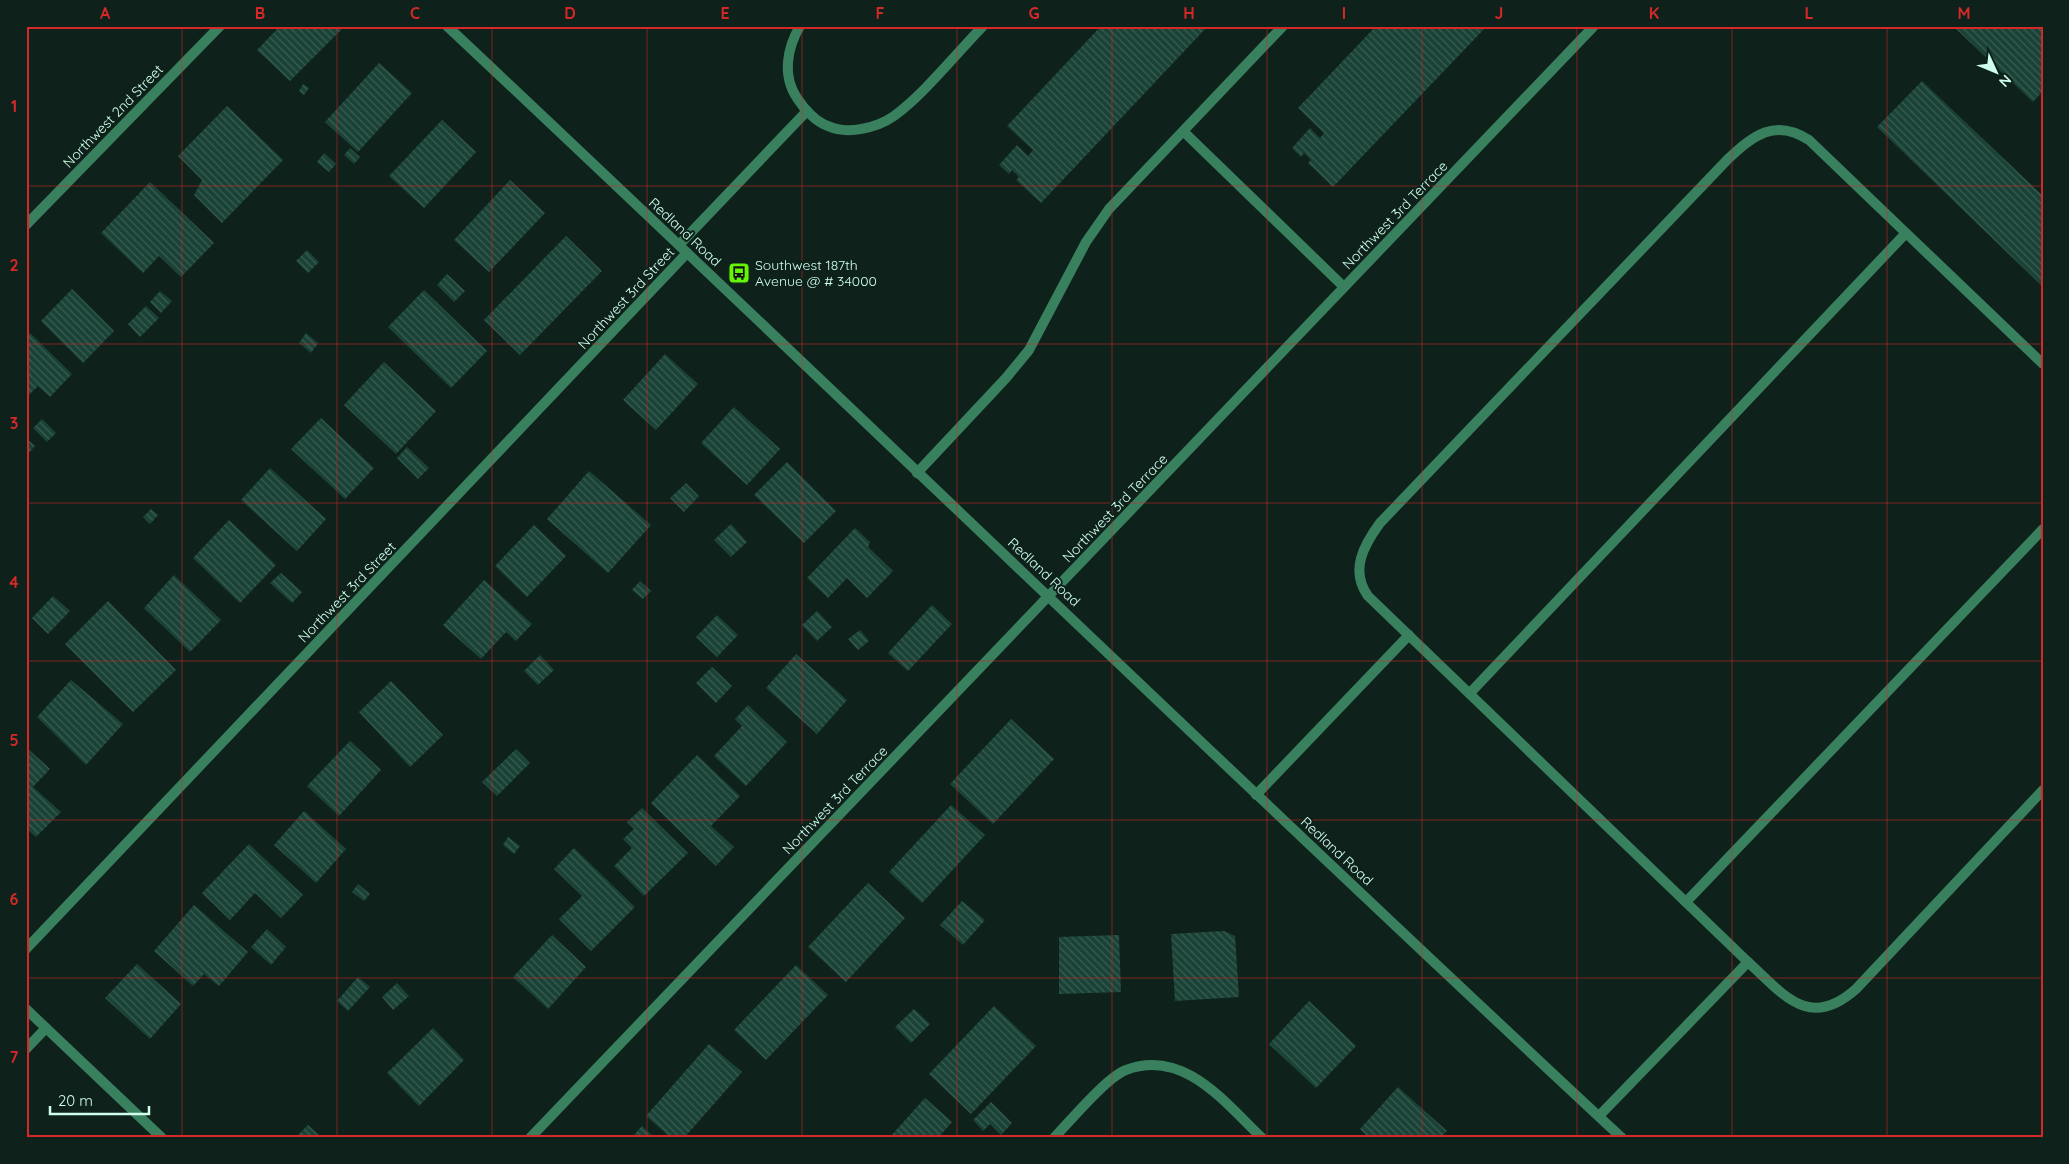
<svg xmlns="http://www.w3.org/2000/svg" width="2069" height="1164" font-family="Quicksand,sans-serif">
<style>
.building{fill:url(#building-back-hatch)}
.lines{fill:none;stroke-linecap:round;stroke-linejoin:round}
.service{stroke:#39805f;stroke-width:10}
.minor{stroke:#39805f;stroke-width:10}
.tertiary{stroke:#39805f;stroke-width:10}
.grid{fill:none;stroke:#d62828;stroke-width:1;stroke-opacity:0.55}
.labels{text-anchor:middle;dominant-baseline:central;stroke-width:4;stroke-linejoin:round;paint-order:stroke}
.street-label{font-size:14px;fill:#cffeec;stroke:#0e221b}
.poi-label{font-size:14px;fill:#cffeec;stroke:#0e221b;text-anchor:start}
.neatline{fill:none;stroke:#d62828;stroke-width:2}
.grid-label{font-size:16px;text-anchor:middle;font-weight:bold;fill:#d62828}
</style>
<defs>
<pattern id="building-back-hatch" width="6" height="6" patternUnits="userSpaceOnUse" patternTransform="scale(1.25)"><rect width="6" height="6" fill="#1a4236"/><path d="M-1 5l2 2M0 0l6 6M5-1l2 2" fill="none" stroke="#3a5e53"/></pattern>
</defs>
<rect width="100%" height="100%" fill="#0e221b"/>
<g class="building">
<polygon points="280,26 341,26 343,28 290,81 257,50"/>
<polygon points="1101,26 1208,26 1041,203 1016,180 1019,177 1012,170 1009,174 999,165 1017,145 1028,156 1033,150 1007,126"/>
<polygon points="1376,26 1487,26 1333,187 1308,163 1311,160 1304,153 1301,157 1292,148 1310,128 1320,138 1324,133 1298,108"/>
<polygon points="1953,26 2043,26 2043,91 2033,102"/>
<polygon points="379,63 412,93 358,152 325,122"/>
<polygon points="1922,81 2043,196 2043,287 1877,127"/>
<polygon points="303,84 309,88 304,95 299,91"/>
<polygon points="227,106 283,160 222,223 194,195 202,180 178,156"/>
<polygon points="442,120 476,152 424,208 389,176"/>
<polygon points="350,148 360,157 354,164 344,155"/>
<polygon points="324,153 336,164 329,172 317,162"/>
<polygon points="510,180 545,213 489,272 454,240"/>
<polygon points="150,182 214,243 181,277 159,256 143,273 101,233"/>
<polygon points="566,236 602,271 520,355 484,320"/>
<polygon points="307,250 319,262 308,273 296,261"/>
<polygon points="447,274 465,291 454,302 437,285"/>
<polygon points="72,289 114,331 83,363 41,321"/>
<polygon points="424,290 487,351 451,388 388,327"/>
<polygon points="160,291 172,301 161,313 150,302"/>
<polygon points="146,306 159,318 140,337 128,324"/>
<polygon points="30,333 72,374 50,397 38,386 26,398 26,337"/>
<polygon points="306,333 318,343 311,353 299,343"/>
<polygon points="665,354 698,384 656,430 623,400"/>
<polygon points="384,362 436,411 396,454 344,405"/>
<polygon points="734,407 780,449 747,485 701,443"/>
<polygon points="321,418 374,468 345,499 291,449"/>
<polygon points="42,419 56,433 47,442 33,428"/>
<polygon points="26,438 35,446 26,456"/>
<polygon points="407,447 429,468 418,479 397,458"/>
<polygon points="787,462 836,511 804,543 754,495"/>
<polygon points="270,468 326,519 297,551 241,500"/>
<polygon points="589,471 651,525 608,573 547,519"/>
<polygon points="686,483 699,496 684,512 670,498"/>
<polygon points="151,509 158,515 150,524 143,517"/>
<polygon points="229,520 276,565 240,603 193,558"/>
<polygon points="731,524 747,542 731,557 714,540"/>
<polygon points="534,525 566,556 527,597 495,566"/>
<polygon points="855,528 870,542 868,547 893,571 867,598 847,578 828,598 807,578"/>
<polygon points="281,573 302,592 292,603 270,583"/>
<polygon points="174,575 221,620 190,652 144,608"/>
<polygon points="484,580 532,624 516,641 506,632 481,659 443,625"/>
<polygon points="640,581 651,591 643,599 632,590"/>
<polygon points="53,596 70,611 48,634 32,618"/>
<polygon points="108,601 176,670 133,712 65,644"/>
<polygon points="932,605 952,624 908,671 888,653"/>
<polygon points="817,611 832,627 817,641 802,625"/>
<polygon points="717,615 738,635 717,657 696,637"/>
<polygon points="860,630 869,641 858,650 848,639"/>
<polygon points="796,654 847,700 817,734 766,688"/>
<polygon points="540,655 554,670 538,685 524,671"/>
<polygon points="712,667 732,686 716,703 696,683"/>
<polygon points="71,680 123,724 86,765 37,717"/>
<polygon points="391,681 443,735 410,767 359,712"/>
<polygon points="748,705 787,742 746,786 714,756 742,726 735,719"/>
<polygon points="1011,719 1054,759 993,824 950,784"/>
<polygon points="350,741 381,770 339,816 307,786"/>
<polygon points="26,747 50,769 33,787 61,812 36,837 26,828"/>
<polygon points="516,749 530,763 497,796 482,782"/>
<polygon points="697,755 740,796 711,826 734,847 716,866 651,803"/>
<polygon points="951,805 985,835 922,903 889,872"/>
<polygon points="642,808 688,853 644,896 614,866 632,848 623,839 634,829 627,822"/>
<polygon points="304,811 346,849 316,883 274,845"/>
<polygon points="508,837 520,846 514,854 503,845"/>
<polygon points="249,844 303,895 281,918 255,893 230,920 202,893"/>
<polygon points="574,848 635,907 591,951 559,919 582,896 554,869"/>
<polygon points="868,883 905,918 846,982 808,947"/>
<polygon points="358,884 370,894 364,901 352,892"/>
<polygon points="962,901 985,920 963,945 940,925"/>
<polygon points="194,905 248,952 219,986 204,974 193,986 154,951"/>
<polygon points="267,929 286,947 271,965 251,947"/>
<polygon points="1224,931 1235,936 1239,997 1175,1001 1171,934"/>
<polygon points="552,935 586,967 548,1009 513,977"/>
<polygon points="1119,935 1121,992 1059,994 1059,937"/>
<polygon points="137,964 181,1004 150,1039 105,998"/>
<polygon points="796,965 828,995 766,1060 734,1030"/>
<polygon points="358,977 370,987 348,1011 337,1001"/>
<polygon points="397,983 409,996 393,1010 382,997"/>
<polygon points="1309,1001 1356,1046 1316,1088 1269,1044"/>
<polygon points="994,1006 1036,1046 971,1114 929,1074"/>
<polygon points="914,1009 930,1024 911,1043 895,1027"/>
<polygon points="433,1028 464,1060 419,1106 387,1073"/>
<polygon points="709,1044 742,1072 684,1138 671,1138 646,1116"/>
<polygon points="1398,1087 1447,1131 1440,1138 1369,1138 1360,1129"/>
<polygon points="925,1098 952,1122 938,1138 889,1138"/>
<polygon points="991,1102 1012,1123 1001,1135 990,1124 983,1131 973,1120"/>
<polygon points="308,1125 322,1138 295,1138"/>
<polygon points="642,1126 655,1138 631,1138"/>
</g>
<g class="lines">
<g class="service">
<path d="M800,26C787,48 782,76 797,98C804,109 816,122 828,126C847,135 877,128 894,116C924,94 956,54 983,26"/>
<polyline points="1184,132 1344,287"/>
<polyline points="1906,233 2043,364"/>
<polyline points="679,245 807,111"/>
<polyline points="917,473 1006,378 1029,350 1086,242 1109,209 1283,26"/>
<path d="M1470,693L1906,233L1809,140C1775,118 1754,135 1728,159L1380,523C1363,546 1350,571 1368,596L1748,962C1783,994 1809,1031 1856,989L2043,790"/>
<polyline points="1256,795 1409,635"/>
<polyline points="1686,902 2043,529"/>
<polyline points="1599,1116 1748,962"/>
</g>
<g class="minor">
<polyline points="26,225 220,26"/>
<polyline points="26,949 687,253"/>
<polyline points="26,1009 162,1138"/>
<polyline points="26,1049 46,1028"/>
<polyline points="530,1138 1594,26"/>
<path d="M1054,1138C1070,1121 1107,1077 1126,1070C1184,1048 1225,1103 1262,1138"/>
</g>
<path class="tertiary" d="M447,26C840,395 1227,771 1622,1138"/>
</g>
<path class="grid" d="M182,26V1138M337,26V1138M492,26V1138M647,26V1138M802,26V1138M957,26V1138M1112,26V1138M1267,26V1138M1422,26V1138M1577,26V1138M1732,26V1138M1887,26V1138M26,186H2043M26,344H2043M26,503H2043M26,661H2043M26,820H2043M26,978H2043"/>
<defs>
<g id="bus-square" transform="scale(1.125)"><rect x="-9" y="-9" width="18" height="18" rx="4" fill="#65f604" stroke="#0e221b"/><path d="M-5-6H5V4H4V6H2V4H-2V6H-4V4H-5ZM-3.5-4V0h7V-4ZM-3.5 1.2v1.5H-2V1.2ZM2 1.2v1.5H3.5V1.2Z" fill="#111"/></g>
</defs>
<g fill-rule="evenodd">
<use href="#bus-square" x="739" y="273"/>
</g>
<g class="labels">
<g class="street-label">
<text transform="translate(113 116) rotate(-46)">Northwest 2nd Street</text>
<text transform="translate(1395 215) rotate(-46)">Northwest 3rd Terrace</text>
<text transform="translate(685 232) rotate(43)">Redland Road</text>
<text transform="translate(626 298) rotate(-47)">Northwest 3rd Street</text>
<text transform="translate(1115 508) rotate(-46)">Northwest 3rd Terrace</text>
<text transform="translate(1044 572) rotate(43)">Redland Road</text>
<text transform="translate(347 592) rotate(-46)">Northwest 3rd Street</text>
<text transform="translate(835 800) rotate(-46)">Northwest 3rd Terrace</text>
<text transform="translate(1337 851) rotate(43)">Redland Road</text>
</g>
<g class="poi-label">
<text x="755" y="265">Southwest 187th<tspan x="755" dy="16">Avenue @ # 34000</tspan></text>
</g>
</g>
<rect width="2069" height="1164" fill="none" stroke="#0e221b" stroke-width="55"/>
<g transform="translate(1996 72) rotate(134)" stroke="#0e221b" stroke-width="4" paint-order="stroke">
<path d="M0-4L9 19L0 12L-9 19Z" fill="#cffeec"/>
<text y="-8" font-size="14" font-weight="bold" text-anchor="middle" fill="#cffeec">N</text>
</g>
<path d="M50 1106v8h99v-8" fill="none" stroke="#cffeec" stroke-width="2.5"/>
<text x="58" y="1106" font-size="15" fill="#cffeec" stroke="#0e221b" stroke-width="4" paint-order="stroke">20 m</text>
<rect x="28" y="28" width="2014" height="1108" class="neatline"/>
<g class="grid-label">
<text x="105" y="19">A</text>
<text x="260" y="19">B</text>
<text x="415" y="19">C</text>
<text x="570" y="19">D</text>
<text x="725" y="19">E</text>
<text x="880" y="19">F</text>
<text x="1034" y="19">G</text>
<text x="1189" y="19">H</text>
<text x="1344" y="19">I</text>
<text x="1499" y="19">J</text>
<text x="1654" y="19">K</text>
<text x="1809" y="19">L</text>
<text x="1964" y="19">M</text>
<text x="14" y="112">1</text>
<text x="14" y="271">2</text>
<text x="14" y="429">3</text>
<text x="14" y="588">4</text>
<text x="14" y="746">5</text>
<text x="14" y="905">6</text>
<text x="14" y="1063">7</text>
</g>
</svg>
